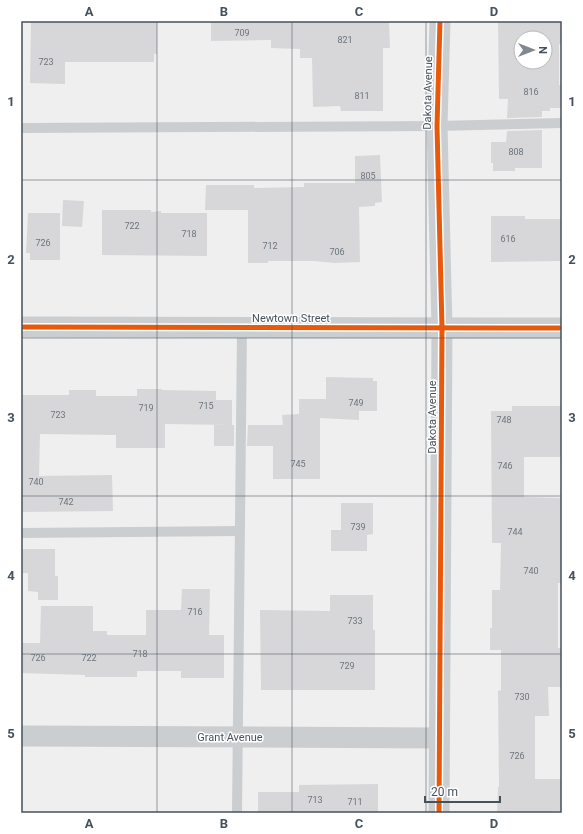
<svg xmlns="http://www.w3.org/2000/svg" width="583" height="834" font-family="Roboto,sans-serif">
<style>
.building{fill:#d7d7d9;fill-rule:evenodd}
.lines{fill:none;stroke-linecap:round;stroke-linejoin:round}
.service{stroke:#cbced0;stroke-width:10}
.minor{stroke:#cbced0;stroke-width:21}
.cycleway-casing{stroke:#fff;stroke-width:8}
.cycleway{stroke:#e8590c;stroke-width:5}
.grid{fill:none;stroke:#47515b;stroke-width:1;stroke-opacity:0.55}
.labels{text-anchor:middle;dominant-baseline:central;stroke-width:3;stroke-linejoin:round;paint-order:stroke}
.number-label{font-size:9px;fill:#6c747c}
.street-label{font-size:11px;fill:#47515b;stroke:#fff}
.neatline{fill:none;stroke:#47515b;stroke-width:1.5}
.grid-label{font-size:13px;text-anchor:middle;font-weight:bold;fill:#47515b}
</style>
<rect width="100%" height="100%" fill="#f0efef"/>
<g class="building">
<polygon points="31,21 157,21 157,54 154,54 154,62 65,62 65,84 30,83"/>
<polygon points="211,21 389,21 390,48 383,48 383,111 341,111 340,106 313,107 312,58 300,58 300,49 271,48 271,40 211,41"/>
<path d="M498,21H562V44H559V85H562V108H550V111H542V117L507,118L508,99H499ZM521,38H545V62H521Z"/>
<polygon points="542,130 542,168 515,168 515,171 493,171 493,163 491,163 491,142 506,142 507,131"/>
<polygon points="380,155 382,202 375,203 375,206 359,207 360,262 335,263 314,261 268,261 268,263 248,263 248,210 205,210 206,185 254,185 254,188 304,187 304,183 355,183 355,156"/>
<polygon points="63,200 84,201 82,227 62,226"/>
<polygon points="102,210 151,210 151,212 161,211 161,213 207,213 207,256 102,255"/>
<polygon points="28,213 60,213 60,260 30,260 30,253 26,253"/>
<polygon points="491,216 525,216 525,219 562,219 562,261 491,262"/>
<polygon points="326,377 373,378 373,381 377,381 377,411 359,411 359,420 320,418 320,479 273,479 273,446 247,446 248,425 283,425 282,415 299,414 299,399 326,399"/>
<polygon points="137,389 162,389 162,390 216,391 216,400 232,400 232,425 165,424 165,448 116,448 116,435 40,434 39,476 112,475 113,511 21,512 21,395 69,395 69,390 96,390 96,396 137,396"/>
<polygon points="512,406 562,406 562,457 524,457 524,497 562,498 562,583 558,583 558,648 562,648 562,687 548,687 549,716 535,716 535,779 562,779 562,811 552,811 552,813 497,813 498,787 499,787 498,691 501,690 501,650 490,650 490,628 492,628 492,590 500,590 501,543 492,543 491,411 512,411"/>
<rect x="214" y="425" width="20" height="21"/>
<polygon points="341,503 373,503 373,534 367,535 367,551 331,551 331,530 341,530"/>
<polygon points="21,549 55,549 55,576 58,576 58,600 38,600 38,592 28,591 28,573 21,573"/>
<polygon points="182,589 210,589 209,635 224,635 224,678 181,678 181,671 137,671 137,677 85,677 85,675 21,673 21,643 40,643 41,606 93,606 93,631 107,631 107,635 146,635 146,610 181,610"/>
<polygon points="330,595 373,595 373,630 375,630 375,690 261,690 260,610 330,611"/>
<polygon points="378,784 378,813 258,813 258,792 299,792 299,785"/>
</g>
<g class="lines">
<g class="service">
<polyline points="21,128 437,126 562,123"/>
<polyline points="21,533 239,531"/>
<polyline points="237,813 242,328"/>
</g>
<g class="minor">
<polyline points="21,327 562,328"/>
<polyline points="21,736 439,738"/>
<polyline points="439,813 442,328 437,126 440,21"/>
</g>
<g class="cycleway-casing">
<g id="cycleway">
<polyline points="21,327 562,328"/>
<polyline points="439,813 442,328 437,126 440,21"/>
</g>
</g>
<use href="#cycleway" class="cycleway"/>
</g>
<path class="grid" d="M157,21V813M292,21V813M426,21V813M21,180H562M21,338H562M21,496H562M21,654H562"/>
<g class="labels">
<g class="number-label">
<text x="242" y="33">709</text>
<text x="345" y="40">821</text>
<text x="46" y="62">723</text>
<text x="531" y="92">816</text>
<text x="362" y="96">811</text>
<text x="516" y="152">808</text>
<text x="368" y="176">805</text>
<text x="132" y="226">722</text>
<text x="189" y="234">718</text>
<text x="508" y="239">616</text>
<text x="43" y="243">726</text>
<text x="270" y="246">712</text>
<text x="337" y="252">706</text>
<text x="356" y="403">749</text>
<text x="206" y="406">715</text>
<text x="146" y="408">719</text>
<text x="58" y="415">723</text>
<text x="504" y="420">748</text>
<text x="298" y="464">745</text>
<text x="505" y="466">746</text>
<text x="36" y="482">740</text>
<text x="66" y="502">742</text>
<text x="358" y="527">739</text>
<text x="515" y="532">744</text>
<text x="531" y="571">740</text>
<text x="195" y="612">716</text>
<text x="355" y="621">733</text>
<text x="140" y="654">718</text>
<text x="38" y="658">726</text>
<text x="89" y="658">722</text>
<text x="347" y="666">729</text>
<text x="522" y="697">730</text>
<text x="517" y="756">726</text>
<text x="315" y="800">713</text>
<text x="355" y="802">711</text>
</g>
<g class="street-label">
<text transform="translate(428 93) rotate(-89)">Dakota Avenue</text>
<text x="291" y="318">Newtown Street</text>
<text transform="translate(432 417) rotate(-90)">Dakota Avenue</text>
<text x="230" y="737">Grant Avenue</text>
</g>
</g>
<rect width="583" height="834" fill="none" stroke="#ffffff" stroke-width="44"/>
<g transform="translate(533 50) rotate(90)"><circle r="19" fill="#ffffff" stroke="#b5b9bd"/>
<path d="M0-3L7 15L0 10L-7 15Z" fill="#82888f"/>
<text y="-6" font-size="11" font-weight="bold" text-anchor="middle" fill="#47515b">N</text>
</g>
<path d="M425 796v6h75v-6" fill="none" stroke="#47515b" stroke-width="2"/>
<text x="431" y="796" font-size="12" fill="#47515b" stroke="#ffffff" stroke-width="3" paint-order="stroke">20 m</text>
<rect x="22" y="22" width="539" height="790" class="neatline"/>
<g class="grid-label">
<text x="89" y="16">A</text>
<text x="224" y="16">B</text>
<text x="359" y="16">C</text>
<text x="494" y="16">D</text>
<text x="11" y="106">1</text>
<text x="572" y="106">1</text>
<text x="11" y="264">2</text>
<text x="572" y="264">2</text>
<text x="11" y="422">3</text>
<text x="572" y="422">3</text>
<text x="11" y="580">4</text>
<text x="572" y="580">4</text>
<text x="11" y="738">5</text>
<text x="572" y="738">5</text>
<text x="89" y="828">A</text>
<text x="224" y="828">B</text>
<text x="359" y="828">C</text>
<text x="494" y="828">D</text>
</g>
</svg>
